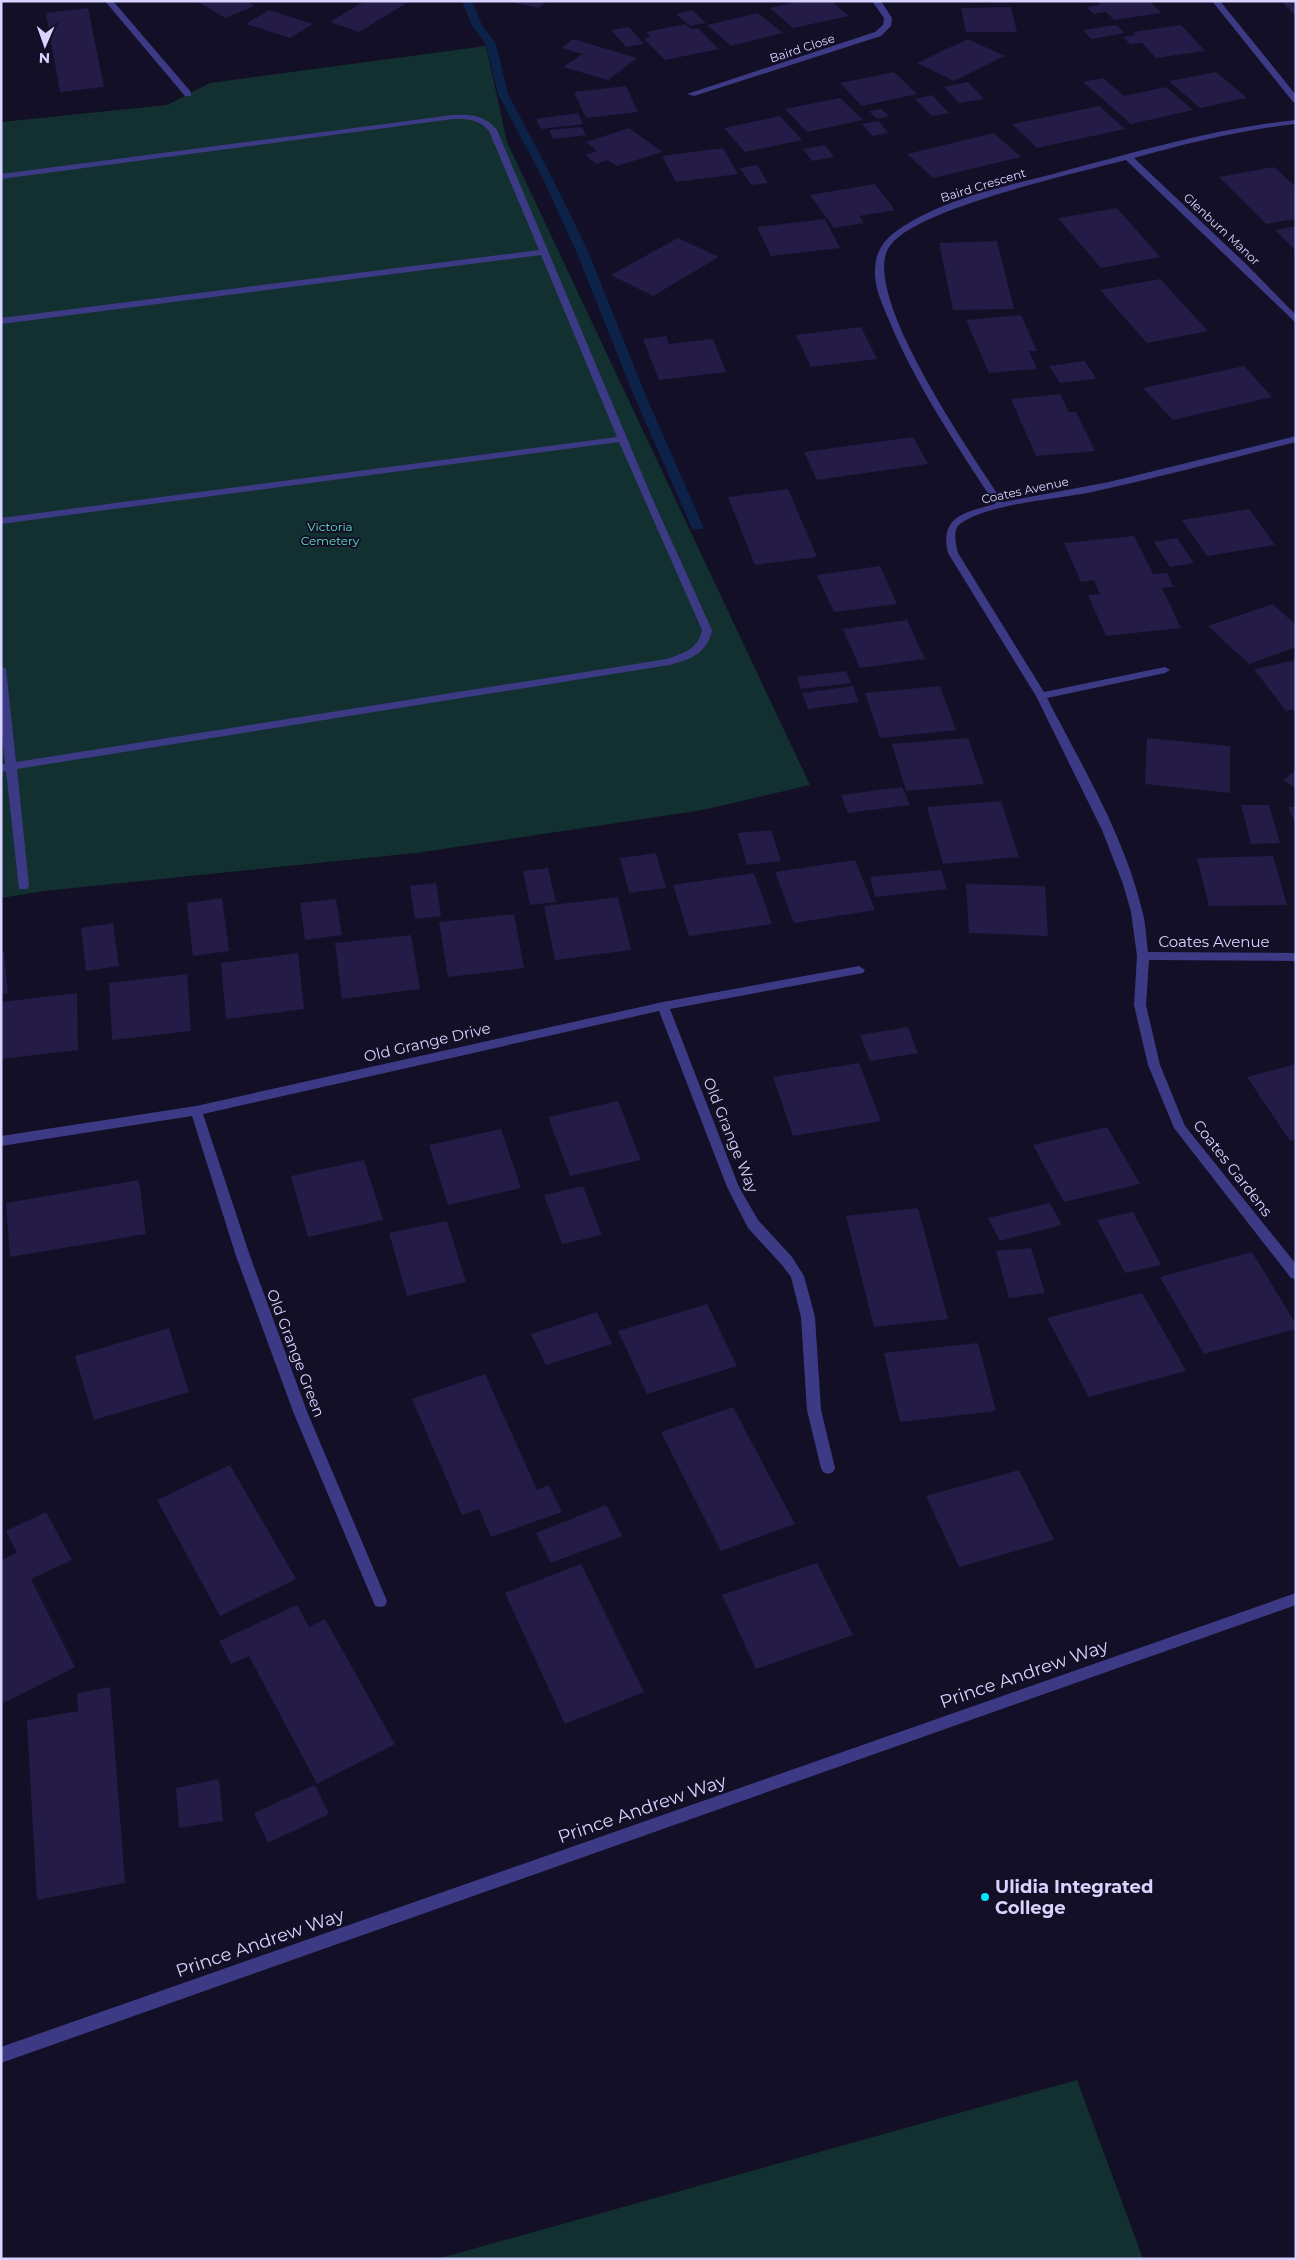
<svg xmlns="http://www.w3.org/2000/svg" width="1297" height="2260" font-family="Montserrat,sans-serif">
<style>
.green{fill:#12302f}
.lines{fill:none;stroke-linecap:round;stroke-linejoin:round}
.stream{fill:#0c2248;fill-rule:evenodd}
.building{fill:#241b47}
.service{fill:#3d3a85;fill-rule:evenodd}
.minor{fill:#3d3a85;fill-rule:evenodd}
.tertiary{fill:#3d3a85;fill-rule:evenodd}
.poi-dot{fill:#00e5ff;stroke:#130f26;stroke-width:2}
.labels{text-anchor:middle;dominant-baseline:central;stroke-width:4;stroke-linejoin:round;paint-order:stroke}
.far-street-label{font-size:12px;fill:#d9d4ff;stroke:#130f26}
.far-park-label{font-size:12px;fill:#5fe0c0;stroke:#130f26}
.street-label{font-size:15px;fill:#d9d4ff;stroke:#130f26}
.near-street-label{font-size:18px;fill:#d9d4ff;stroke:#130f26}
.near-poi-label{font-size:18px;font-weight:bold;fill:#d9d4ff;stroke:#130f26;text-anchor:start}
</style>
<rect width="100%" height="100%" fill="#130f26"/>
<g class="green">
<polygon points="486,46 507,142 810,785 703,810 416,853 44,891 1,898 1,122 167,105 210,83"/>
<polygon points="1077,2080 1143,2259 437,2259"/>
</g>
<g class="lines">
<polygon class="stream" points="462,1 472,1 482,25 496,44 508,94 554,181 588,251 646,396 703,526 702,529 692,529 691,526 634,396 576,251 544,181 498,94 486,44 472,26"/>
</g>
<g class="building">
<polygon points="197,1 247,1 255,6 225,18"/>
<polygon points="365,1 410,1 359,32 330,22"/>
<polygon points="516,1 547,1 539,8 515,3"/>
<polygon points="800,1 832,1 849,16 793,28 770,8"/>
<polygon points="1096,1 1150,1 1161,13 1114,20 1106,12 1094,14 1086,7 1100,5"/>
<polygon points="1296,2 1296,16 1283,3"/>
<polygon points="1011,7 1017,32 966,32 961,8"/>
<polygon points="88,8 104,87 60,92 46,13"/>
<polygon points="269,10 313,24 290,38 246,24"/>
<polygon points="692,10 706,23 690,26 676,14"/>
<polygon points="758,13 783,33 731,46 707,25"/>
<polygon points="685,24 691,29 698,28 719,49 665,60 644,39 651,37 646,32"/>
<polygon points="1116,25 1125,33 1091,39 1083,30"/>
<polygon points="1181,25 1205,51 1156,58 1142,43 1130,44 1123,37 1136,35 1133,32"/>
<polygon points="629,27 644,44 626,47 611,30"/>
<polygon points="573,39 637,58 608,80 563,67 582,54 562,48"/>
<polygon points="968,39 1005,56 954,81 917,63"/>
<polygon points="894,72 917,94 862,106 840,83"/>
<polygon points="1216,72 1247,98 1200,108 1169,81"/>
<polygon points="1103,78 1124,96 1166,87 1193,110 1131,124 1083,82"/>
<polygon points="968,82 984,99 959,103 944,87"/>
<polygon points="626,86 638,112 586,118 574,92"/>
<polygon points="932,95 949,113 932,116 915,99"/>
<polygon points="840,98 863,120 807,132 785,109"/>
<polygon points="1099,106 1125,129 1037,148 1012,124"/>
<polygon points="881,109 889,116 877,119 869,111"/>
<polygon points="578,113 583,124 541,129 536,119"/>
<polygon points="780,116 802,140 745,152 724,128"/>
<polygon points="879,121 888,133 872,136 862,124"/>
<polygon points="582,127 586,135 553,139 549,130"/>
<polygon points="629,128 662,152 617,166 608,160 596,164 585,155 597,151 586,142"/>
<polygon points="994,133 1021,157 933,178 907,154"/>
<polygon points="825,145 834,157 812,161 803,149"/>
<polygon points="723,148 738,174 676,182 662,156"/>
<polygon points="757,165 768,183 751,185 740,168"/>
<polygon points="1274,167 1296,187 1296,219 1266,224 1219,177"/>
<polygon points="875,184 895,210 859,216 864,223 834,228 810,195"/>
<polygon points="1117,208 1160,257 1101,268 1058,218"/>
<polygon points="825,219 840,248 771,256 757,227"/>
<polygon points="1296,226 1296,251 1275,230"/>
<polygon points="678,238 719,257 653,296 611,275"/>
<polygon points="997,241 1014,309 953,310 939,243"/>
<polygon points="1160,279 1208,331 1147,343 1100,290"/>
<polygon points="1021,315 1037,351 1029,351 1037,369 989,373 966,320"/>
<polygon points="861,327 877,359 811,367 796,335"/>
<polygon points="666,336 669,344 713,339 726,372 659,380 643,339"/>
<polygon points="1085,361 1096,379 1060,383 1049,366"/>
<polygon points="1244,366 1272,397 1173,420 1143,388"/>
<polygon points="1060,394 1069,412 1076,412 1095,451 1036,456 1011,399"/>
<polygon points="913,437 928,464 817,480 804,452"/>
<polygon points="788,489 817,557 755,565 728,497"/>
<polygon points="1249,509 1275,545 1207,556 1182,520"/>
<polygon points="1134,536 1153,574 1167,573 1173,587 1162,588 1181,628 1106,636 1088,595 1100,594 1094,580 1081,582 1064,543"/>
<polygon points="1177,538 1194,563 1170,567 1154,542"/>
<polygon points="880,566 897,604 834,612 817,575"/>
<polygon points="1273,604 1296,625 1296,647 1249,664 1208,626"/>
<polygon points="907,620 925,659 860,668 843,629"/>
<polygon points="1296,660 1296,709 1286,711 1254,669"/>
<polygon points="846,671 851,683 801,689 797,677"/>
<polygon points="853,686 859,702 808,709 802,693"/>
<polygon points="940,686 956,730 880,738 865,693"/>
<polygon points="968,738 984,784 906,791 892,744"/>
<polygon points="1147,738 1230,746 1230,793 1145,784"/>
<polygon points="1296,770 1296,788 1283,780"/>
<polygon points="902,787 910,805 848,813 841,795"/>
<polygon points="1001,801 1019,857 943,864 927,807"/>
<polygon points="1241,805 1269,805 1280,843 1251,844"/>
<polygon points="1288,807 1296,807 1296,825"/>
<polygon points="771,830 781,861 747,865 738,833"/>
<polygon points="656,853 666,888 629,893 620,858"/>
<polygon points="1273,856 1287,905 1209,906 1197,858"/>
<polygon points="855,860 875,910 794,923 775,872"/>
<polygon points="548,868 556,902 530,905 523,871"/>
<polygon points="941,870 947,889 875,897 870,877"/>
<polygon points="754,873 772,924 689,936 673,885"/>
<polygon points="436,883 441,916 415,919 410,886"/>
<polygon points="966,884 1045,886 1048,936 969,933"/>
<polygon points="618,897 631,950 555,960 544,906"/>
<polygon points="222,898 229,951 193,956 187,903"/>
<polygon points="336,899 342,935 305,940 300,903"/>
<polygon points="514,914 524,968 448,977 439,922"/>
<polygon points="113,923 119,966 86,971 81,928"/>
<polygon points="411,935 420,989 342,999 335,943"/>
<polygon points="1,952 4,952 8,993 1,994"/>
<polygon points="298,953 304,1009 226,1019 221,963"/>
<polygon points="187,974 191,1031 112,1040 109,983"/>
<polygon points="77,993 78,1050 1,1059 1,1002"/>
<polygon points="908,1027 918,1053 870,1061 860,1035"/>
<polygon points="859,1063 881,1121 793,1136 773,1077"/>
<polygon points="1296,1064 1296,1140 1290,1141 1247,1077"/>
<polygon points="618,1101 641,1160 570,1176 548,1117"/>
<polygon points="1107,1127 1140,1184 1064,1202 1033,1145"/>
<polygon points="501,1129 521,1188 448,1205 429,1145"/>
<polygon points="364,1160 383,1220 308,1237 291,1176"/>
<polygon points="139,1180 146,1234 10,1257 6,1203"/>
<polygon points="583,1186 602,1235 562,1244 544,1195"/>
<polygon points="1050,1203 1062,1225 1000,1241 988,1218"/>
<polygon points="918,1208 948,1319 874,1327 846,1216"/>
<polygon points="1133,1212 1161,1265 1125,1273 1097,1220"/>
<polygon points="447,1221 466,1282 407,1296 389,1233"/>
<polygon points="1031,1248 1045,1293 1009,1298 996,1251"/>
<polygon points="1252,1252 1296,1324 1296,1329 1204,1354 1160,1277"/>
<polygon points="1142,1293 1186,1371 1089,1397 1047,1318"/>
<polygon points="707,1304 737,1366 647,1394 618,1331"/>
<polygon points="597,1312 612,1344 546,1365 531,1334"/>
<polygon points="169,1328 189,1392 94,1420 75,1356"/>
<polygon points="978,1343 996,1411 900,1422 884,1353"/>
<polygon points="485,1374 537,1490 549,1485 562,1512 491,1537 479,1509 462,1515 412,1399"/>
<polygon points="733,1407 795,1524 721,1551 661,1432"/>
<polygon points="230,1465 296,1579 220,1616 157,1500"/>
<polygon points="1019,1470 1054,1540 959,1567 926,1496"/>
<polygon points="606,1505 622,1536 551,1563 536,1533"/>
<polygon points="46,1512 72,1560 31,1579 75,1667 1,1704 1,1560 17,1553 6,1531"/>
<polygon points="817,1563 853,1635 756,1669 722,1595"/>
<polygon points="581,1564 644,1692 565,1724 505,1593"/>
<polygon points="297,1605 309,1627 325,1619 395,1744 317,1784 249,1656 231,1664 219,1641"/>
<polygon points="110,1687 125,1883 37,1900 27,1720 78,1711 77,1693"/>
<polygon points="219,1779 223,1821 179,1828 176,1788"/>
<polygon points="315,1785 329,1814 268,1843 254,1813"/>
</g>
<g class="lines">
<g class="service">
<polygon points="105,1 113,1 191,92 191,96 185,96"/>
<path d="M453,115C471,114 485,115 497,130L653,500L712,630C708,653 690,660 669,665L17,769L29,886L27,889H19L6,771L1,772V764H5L1,724V666L6,669L16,762L667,659C684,653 698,649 702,630L619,442L1,524V518L617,437L541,255L1,324V318L539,250L489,131C479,119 468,119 453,119L1,179V174Z"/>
</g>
<g class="minor">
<polygon points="872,1 881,1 892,18 891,26 881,36 694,96 687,94 875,32 883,25 884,18"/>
<polygon points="1212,1 1220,1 1296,95 1296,102 1293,102"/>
<path d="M1296,120V124C1240,130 1188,143 1134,158L1247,265L1296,315V323L1126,160C1081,172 907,210 888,249C862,298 974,458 1003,502L1109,482L1296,436V442C1228,459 1160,477 1092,492C1058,499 986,504 960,524C952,531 956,544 958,553L1044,692L1165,667L1170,670L1165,673L1047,698C1082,766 1124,835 1142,910C1146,924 1146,938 1148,952L1296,953V961L1149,960L1146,1005L1160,1065L1185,1126L1296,1264V1279L1291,1278L1174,1128L1148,1065L1134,1005L1137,956L1131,912L1123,884L1102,830L1036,696L948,553C939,516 966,512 995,504C956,444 915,384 888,318C882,304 874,286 875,271C875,253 883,240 898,230C946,197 1009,186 1064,171C1141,151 1216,128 1296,120Z"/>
<polygon points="859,966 865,970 863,973 670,1009 739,1187 758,1220 792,1257 804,1276 815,1317 821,1410 835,1468 833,1472 828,1474 823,1472 821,1468 807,1410 801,1317 791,1277 782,1265 748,1228 727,1187 659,1011 203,1114 250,1256 308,1414 387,1601 385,1606 380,1607 375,1606 373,1601 294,1414 236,1256 192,1116 1,1146 1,1136 196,1106 663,1002"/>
</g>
<polygon class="tertiary" points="1296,1593 1296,1605 1,2063 1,2047"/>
</g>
<circle class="poi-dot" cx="985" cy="1897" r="5"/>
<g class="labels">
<g class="far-street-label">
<text transform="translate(802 48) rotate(-18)">Baird Close</text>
<text transform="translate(983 185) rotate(-17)">Baird Crescent</text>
<text transform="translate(1222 229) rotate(43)">Glenburn Manor</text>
<text transform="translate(1025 490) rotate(-12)">Coates Avenue</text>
</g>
<g class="far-park-label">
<text x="330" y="526">Victoria<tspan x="330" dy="14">Cemetery</tspan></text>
</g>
<g class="street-label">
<text x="1214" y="941">Coates Avenue</text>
<text transform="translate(427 1042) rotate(-13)">Old Grange Drive</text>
<text transform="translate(731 1135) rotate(68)">Old Grange Way</text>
<text transform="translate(1233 1168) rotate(52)">Coates Gardens</text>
<text transform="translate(296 1353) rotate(69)">Old Grange Green</text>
</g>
<g class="near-street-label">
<text transform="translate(1024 1674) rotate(-19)">Prince Andrew Way</text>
<text transform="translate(642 1809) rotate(-19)">Prince Andrew Way</text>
<text transform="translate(260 1943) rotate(-19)">Prince Andrew Way</text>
</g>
<g class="near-poi-label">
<text x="995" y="1887">Ulidia Integrated<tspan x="995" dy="21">College</tspan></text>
</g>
</g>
<rect width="1297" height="2260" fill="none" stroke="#d9d4ff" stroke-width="5"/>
<g transform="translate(45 45) rotate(182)" stroke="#130f26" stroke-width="4" paint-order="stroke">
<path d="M0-4L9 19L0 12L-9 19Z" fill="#d9d4ff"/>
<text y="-8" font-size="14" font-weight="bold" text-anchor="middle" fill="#d9d4ff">N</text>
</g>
</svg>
